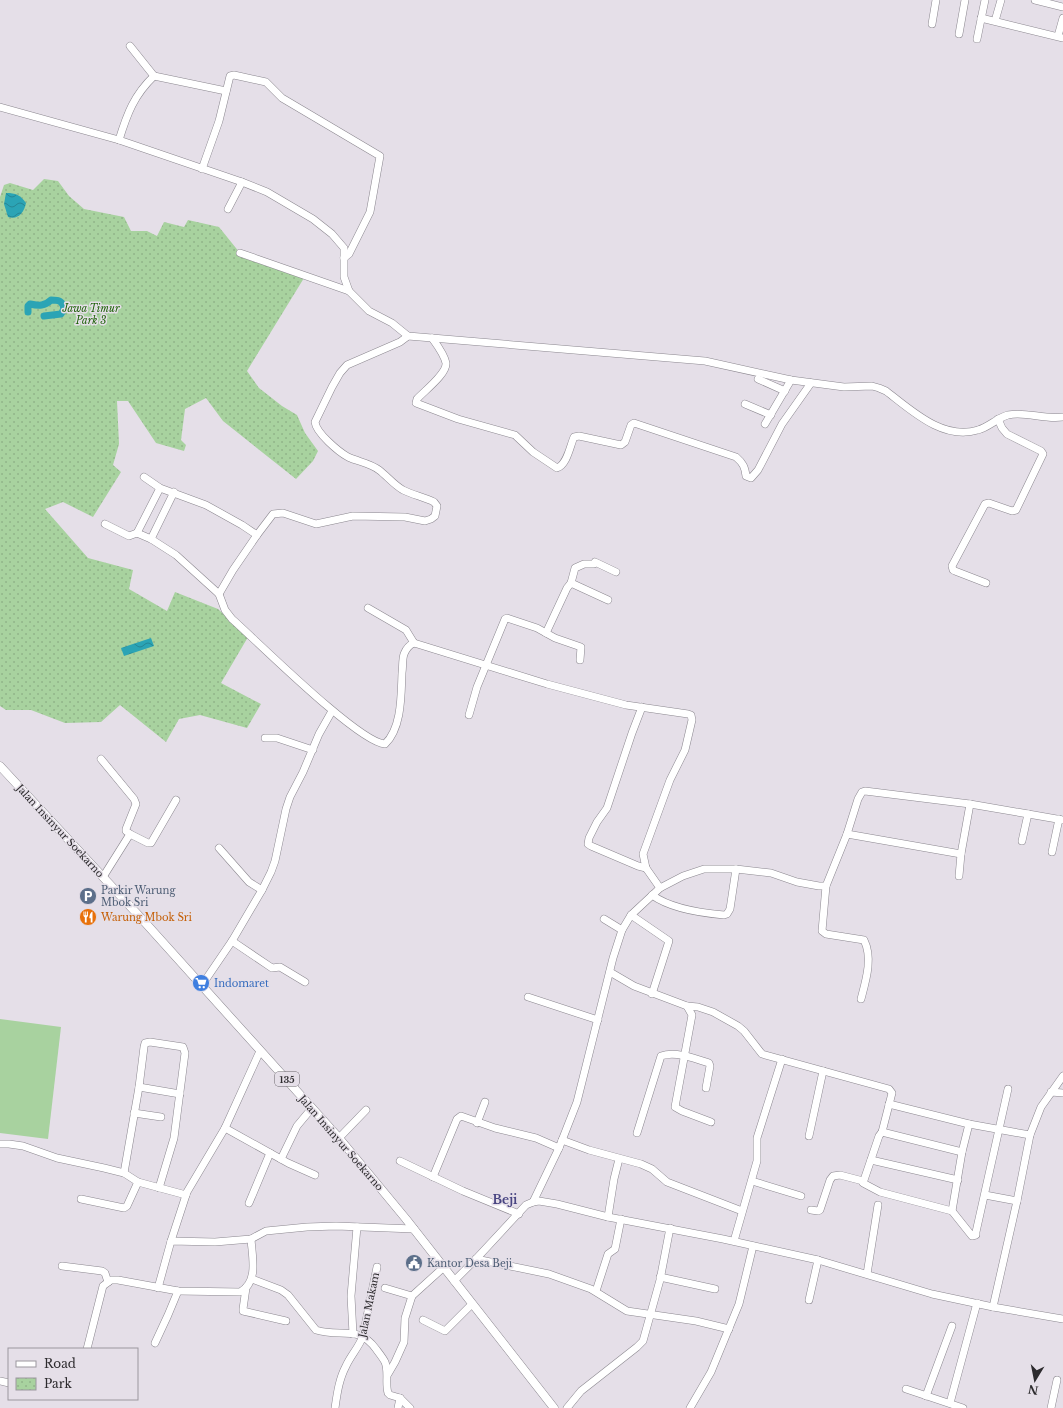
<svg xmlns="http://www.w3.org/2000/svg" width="1063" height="1408" font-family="'Libre Baskerville',serif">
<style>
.park{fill:url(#park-dots)}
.garden{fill:#a8d29f}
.water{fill:url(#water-waves)}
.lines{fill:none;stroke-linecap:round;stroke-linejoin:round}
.canal{stroke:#2ba4b5;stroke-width:7}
.minor-casing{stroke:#8b878f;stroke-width:8}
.major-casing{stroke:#8b878f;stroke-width:9}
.minor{stroke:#fff;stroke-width:7}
.major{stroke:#fff;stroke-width:8}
.labels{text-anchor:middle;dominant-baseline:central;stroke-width:3;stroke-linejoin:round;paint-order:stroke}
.shield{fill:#e5dfe8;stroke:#646166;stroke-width:1}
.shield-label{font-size:9px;font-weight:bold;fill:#2d2b2e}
.park-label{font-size:10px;font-style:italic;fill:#1e6209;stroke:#e5dfe8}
.street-label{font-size:10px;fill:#2d2b2e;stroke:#e5dfe8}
.service-label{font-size:10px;fill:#4e5e75;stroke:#e5dfe8;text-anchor:start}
.food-label{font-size:10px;fill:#c56008;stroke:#e5dfe8;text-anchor:start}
.shop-label{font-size:10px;fill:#366cbe;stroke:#e5dfe8;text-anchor:start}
.quarter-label{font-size:12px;font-weight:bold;fill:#494582;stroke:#e5dfe8}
</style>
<defs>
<pattern id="park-dots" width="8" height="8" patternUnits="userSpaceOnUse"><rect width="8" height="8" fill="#a8d29f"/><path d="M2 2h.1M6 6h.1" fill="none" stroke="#91b489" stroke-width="1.8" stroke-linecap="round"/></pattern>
<pattern id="water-waves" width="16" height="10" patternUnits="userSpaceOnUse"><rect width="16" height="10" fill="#2ba4b5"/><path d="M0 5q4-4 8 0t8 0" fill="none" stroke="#258694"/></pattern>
</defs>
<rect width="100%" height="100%" fill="#e5dfe8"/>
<polygon class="park" points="44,179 58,181 69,196 84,209 124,217 131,231 147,231 157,236 164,222 184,227 188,220 219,227 244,258 304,278 247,371 259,388 282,406 297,415 305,433 318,451 313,461 296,479 223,421 206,398 185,409 181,440 186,445 184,451 156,443 128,401 117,401 119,444 113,465 121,472 93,517 63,502 45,509 88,558 133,570 129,589 167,611 175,592 218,609 248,637 221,683 261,704 247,728 200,715 179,719 166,742 120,705 101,722 65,723 31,710 6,710 0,706 0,197 4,185 10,183 33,190"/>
<polygon class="garden" points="0,1019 61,1027 48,1139 0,1133"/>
<g class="water">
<path d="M6,193C16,193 20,195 26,203C24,213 18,220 8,217L4,204Z"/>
<polygon points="151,638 154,646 124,656 121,648"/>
</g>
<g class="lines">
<path class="canal" d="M28,312V306L30,304C39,306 45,306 51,300C59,300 63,301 64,309L61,314L44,316"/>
<g class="minor-casing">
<g id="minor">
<polyline points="1035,0 1063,7"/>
<polyline points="981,18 1063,38"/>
<polyline points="995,21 1001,0"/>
<polyline points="932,24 936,0"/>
<polyline points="959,34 965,0"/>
<polyline points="1058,36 1063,18"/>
<polyline points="977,39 985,0"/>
<polyline points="130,46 154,76 226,91"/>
<path d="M0,107L119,140L242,182L267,192L313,219L332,234L344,248V277L349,291L369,311L392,323L408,336L705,361L791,380L844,387L872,386L879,388L886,391C911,410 943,441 978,430C989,427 997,418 1008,415C1026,411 1044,420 1063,417"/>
<path d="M119,140C127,114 134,95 154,76"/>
<polyline points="202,169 219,121 230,76 234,75 266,82 282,98 380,156 370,212 349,254 344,258"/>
<polyline points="228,209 242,182"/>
<polyline points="240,253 349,291"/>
<path d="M432,338C437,345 444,354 446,363C447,374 424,391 417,399L416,403L458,419L515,435L533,452L557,468C567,465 570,446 574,437L579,436L621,445L625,442L631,425L634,423L736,457C743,463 745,467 746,476L751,478L758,470L782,424L811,383"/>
<polyline points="758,379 785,391"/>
<polyline points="745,404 771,415"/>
<polyline points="765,424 791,380"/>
<polyline points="144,477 160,488 206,505 242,525 257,535"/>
<path d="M105,524L129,536L137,533L151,539L176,555L219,594L225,610L232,619C257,641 359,743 385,744C402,728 401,695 402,673C403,667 402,660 404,654C406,649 409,645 414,643L547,684L626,705L688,714L691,715L692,720L685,750L670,780L643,854L646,868L660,888"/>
<polyline points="137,533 160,488"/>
<polyline points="151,539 174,492"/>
<polyline points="571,583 608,600"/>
<polyline points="986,583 955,571 953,570 952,566 985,504 989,503 1012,511 1016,510 1043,454 1041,451 1007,434 1002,428 998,419"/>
<path d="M219,594L233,570L257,535L273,514L283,513L316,524L353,516L405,517L425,521L431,519L435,516L437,506L434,502C424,497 413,495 403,490C394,485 387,476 379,470C370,463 359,462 348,457C339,452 316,433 315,422L332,387L340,373L347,365L400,342L408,336"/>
<polyline points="368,608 406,630 414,643"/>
<polyline points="546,633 567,588 571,583 575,568 584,564 594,564 595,562 616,572"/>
<polyline points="642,707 632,733 607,808 597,822 589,838 588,844 591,846 638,866 646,868"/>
<polyline points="469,715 477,687 505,619 507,618 537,628 555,638 581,647 580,660"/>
<polyline points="265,738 277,738 313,750"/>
<polyline points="101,759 134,799 136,804 126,829 126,831 130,834 103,877"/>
<polyline points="130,834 148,843 151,843 176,800"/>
<polyline points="847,834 961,854"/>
<polyline points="1022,841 1028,814"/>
<polyline points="219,848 249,882 262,890"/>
<polyline points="1052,852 1059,819"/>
<polyline points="959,876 961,854 970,804"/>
<path d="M826,886L822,931L826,934L864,940C873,958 866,980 861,999"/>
<path d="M652,895C671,909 701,913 724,915L727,914L730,909L736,869"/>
<polyline points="631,915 669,941 652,994"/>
<polyline points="604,919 622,930"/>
<polyline points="232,941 272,968 280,967 305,982"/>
<polyline points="610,972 634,986 687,1006 692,1015 675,1107 682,1111 711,1122"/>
<polyline points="202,985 232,941 262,890 271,872 275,861 286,809 290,797 303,772 319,734 332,711"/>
<polyline points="528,997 598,1020"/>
<polyline points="687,1006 698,1007 713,1012 738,1026 744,1031 762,1054 889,1089 892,1093 882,1132 879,1136 863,1183 880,1192 952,1211 972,1236 976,1235 976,1232 1008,1089"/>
<polyline points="139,1087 180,1094"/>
<polyline points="1051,1092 1063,1093"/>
<polyline points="889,1104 969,1124 1030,1135"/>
<polyline points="134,1113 161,1117"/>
<polyline points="477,1123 485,1102"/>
<polyline points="225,1128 288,1163 315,1175"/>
<polyline points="882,1132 962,1152"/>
<path d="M637,1133L661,1056C675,1051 694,1058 709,1063L710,1066L706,1088"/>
<polyline points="809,1136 823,1071"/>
<polyline points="339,1138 366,1110"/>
<polyline points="562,1140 589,1150 641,1164 652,1169 667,1182 742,1211"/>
<polyline points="0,1144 9,1144 23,1146 57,1158 104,1168 124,1173 138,1182 186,1195"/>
<polyline points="281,1159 297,1126 312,1108"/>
<polyline points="871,1160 958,1180"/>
<polyline points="400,1161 463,1191 519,1214"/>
<polyline points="124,1173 139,1087 144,1047 145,1043 150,1042 183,1047 185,1053 174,1138 159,1188"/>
<polyline points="433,1177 457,1119 461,1116 495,1128 536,1138 559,1148"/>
<polyline points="752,1181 801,1196"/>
<polyline points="985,1195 1017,1201"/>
<polyline points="81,1199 124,1208 127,1206 138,1182"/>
<polyline points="533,1202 559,1148 577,1102 613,958 622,930 631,915 660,888 683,876 704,869 736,869 771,873 797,882 819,886 826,886 847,834 858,799 862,792 865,791 970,804 1063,820"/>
<polyline points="249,1203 270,1153"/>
<polyline points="811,1210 818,1211 820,1210 830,1180 833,1176 840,1175 863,1181"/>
<polyline points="952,1211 962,1152 969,1124"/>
<polyline points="608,1217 614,1179 619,1159"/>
<polyline points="171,1241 187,1192 225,1128 260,1051"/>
<polyline points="734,1241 757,1161 757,1138 782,1059"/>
<polyline points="476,1259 549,1274 591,1289 627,1311 696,1321 729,1329"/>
<polyline points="62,1266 102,1271 105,1273 108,1282"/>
<polyline points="867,1274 878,1205"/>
<polyline points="660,1277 715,1289"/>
<path d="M252,1279L281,1290L288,1295L316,1330C340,1338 358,1324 376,1349C379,1353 383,1358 385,1362C389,1372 385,1383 388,1393L390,1395L400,1398L410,1408"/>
<polyline points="454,1281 476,1259 526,1205 533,1202 539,1201 557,1204 608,1217 723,1239 818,1260 932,1294 993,1307 1063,1319"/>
<polyline points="158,1288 171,1241 215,1242 251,1239 266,1231 307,1227 336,1226 414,1229"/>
<polyline points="246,1288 243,1309 243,1311 286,1321"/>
<polyline points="385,1288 412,1296"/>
<polyline points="596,1291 608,1254 615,1249 621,1219"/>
<polyline points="809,1300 818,1260"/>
<polyline points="993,1307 1017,1201 1030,1135 1041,1107 1063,1076"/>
<polyline points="423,1320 445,1331 472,1304"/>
<polyline points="353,1334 351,1296 357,1227"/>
<polyline points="155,1343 168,1315 178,1291"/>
<path d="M87,1349L103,1286L111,1280H118L178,1291L240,1292C259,1282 252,1256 251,1239"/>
<polyline points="388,1374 395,1362 404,1342 405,1318 412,1296 444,1267"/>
<polyline points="0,1381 9,1383"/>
<polyline points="906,1389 963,1408"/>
<polyline points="926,1396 952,1326"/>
<polyline points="950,1403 977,1303"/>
<path d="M335,1408C337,1394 339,1379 346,1366C351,1355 359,1347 363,1336L377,1267"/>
<polyline points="398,1408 400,1398"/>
<polyline points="567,1408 581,1391 637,1347 643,1341 660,1280 670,1228"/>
<polyline points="690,1408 711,1372 739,1304 753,1246"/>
<polyline points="1051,1408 1057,1380"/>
</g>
</g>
<g class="major-casing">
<polyline id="major" points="0,766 141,918 339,1138 406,1219 554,1408"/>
</g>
<use href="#minor" class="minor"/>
<use href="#major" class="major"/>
</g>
<defs>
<g id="parking-disc" transform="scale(0.9)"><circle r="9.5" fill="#5c6f8a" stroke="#e5dfe8"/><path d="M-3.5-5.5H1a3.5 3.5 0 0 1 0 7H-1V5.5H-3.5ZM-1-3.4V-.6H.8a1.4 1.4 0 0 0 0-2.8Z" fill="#fff"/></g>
<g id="restaurant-disc" transform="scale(0.9)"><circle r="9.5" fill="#e8710a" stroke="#e5dfe8"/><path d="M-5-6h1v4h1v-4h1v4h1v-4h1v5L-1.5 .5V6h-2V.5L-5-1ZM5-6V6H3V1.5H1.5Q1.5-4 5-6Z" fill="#fff"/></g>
<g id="supermarket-disc" transform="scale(0.9)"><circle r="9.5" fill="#3f7fe0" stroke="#e5dfe8"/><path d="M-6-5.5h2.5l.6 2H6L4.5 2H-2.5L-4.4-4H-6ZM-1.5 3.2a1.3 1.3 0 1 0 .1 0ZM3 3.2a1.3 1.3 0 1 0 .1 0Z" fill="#fff"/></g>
<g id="civic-disc" transform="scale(0.9)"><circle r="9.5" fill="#5c6f8a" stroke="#e5dfe8"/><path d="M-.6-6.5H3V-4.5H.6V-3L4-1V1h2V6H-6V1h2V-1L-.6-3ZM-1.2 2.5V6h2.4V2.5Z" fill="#fff"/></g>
</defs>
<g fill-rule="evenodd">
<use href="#parking-disc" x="88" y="896"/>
<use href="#restaurant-disc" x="88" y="917"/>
<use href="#supermarket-disc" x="201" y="983"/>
<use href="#civic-disc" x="414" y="1263"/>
</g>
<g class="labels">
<rect class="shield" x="275" y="1072" width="24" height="14" rx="3"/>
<g class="shield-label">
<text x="287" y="1079">135</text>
</g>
<g class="park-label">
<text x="91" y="308">Jawa Timur<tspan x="91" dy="12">Park 3</tspan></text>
</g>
<g class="street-label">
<text transform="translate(60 831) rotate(47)">Jalan Insinyur Soekarno</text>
<text transform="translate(341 1143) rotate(49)">Jalan Insinyur Soekarno</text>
<text transform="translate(369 1305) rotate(-78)">Jalan Makam</text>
</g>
<g class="service-label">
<text x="101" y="890">Parkir Warung<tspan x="101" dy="12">Mbok Sri</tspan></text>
<text x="427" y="1263">Kantor Desa Beji</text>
</g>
<g class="food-label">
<text x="101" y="917">Warung Mbok Sri</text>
</g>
<g class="shop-label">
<text x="214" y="983">Indomaret</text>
</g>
<g class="quarter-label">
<text x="505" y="1199">Beji</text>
</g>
</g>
<rect x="8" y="1348" width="130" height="52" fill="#e5dfe8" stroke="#9b979e"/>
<rect x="16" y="1361" width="20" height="6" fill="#ffffff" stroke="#9b979e"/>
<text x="44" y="1368" font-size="12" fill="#2d2b2e">Road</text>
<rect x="16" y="1378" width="20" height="12" fill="url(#park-dots)" stroke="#9b979e"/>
<text x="44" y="1388" font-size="12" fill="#2d2b2e">Park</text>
<g transform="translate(1035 1380) rotate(190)" stroke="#e5dfe8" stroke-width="3" paint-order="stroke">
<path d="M0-3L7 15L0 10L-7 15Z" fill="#2d2b2e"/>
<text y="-6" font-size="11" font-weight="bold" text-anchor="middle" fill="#2d2b2e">N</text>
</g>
</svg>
